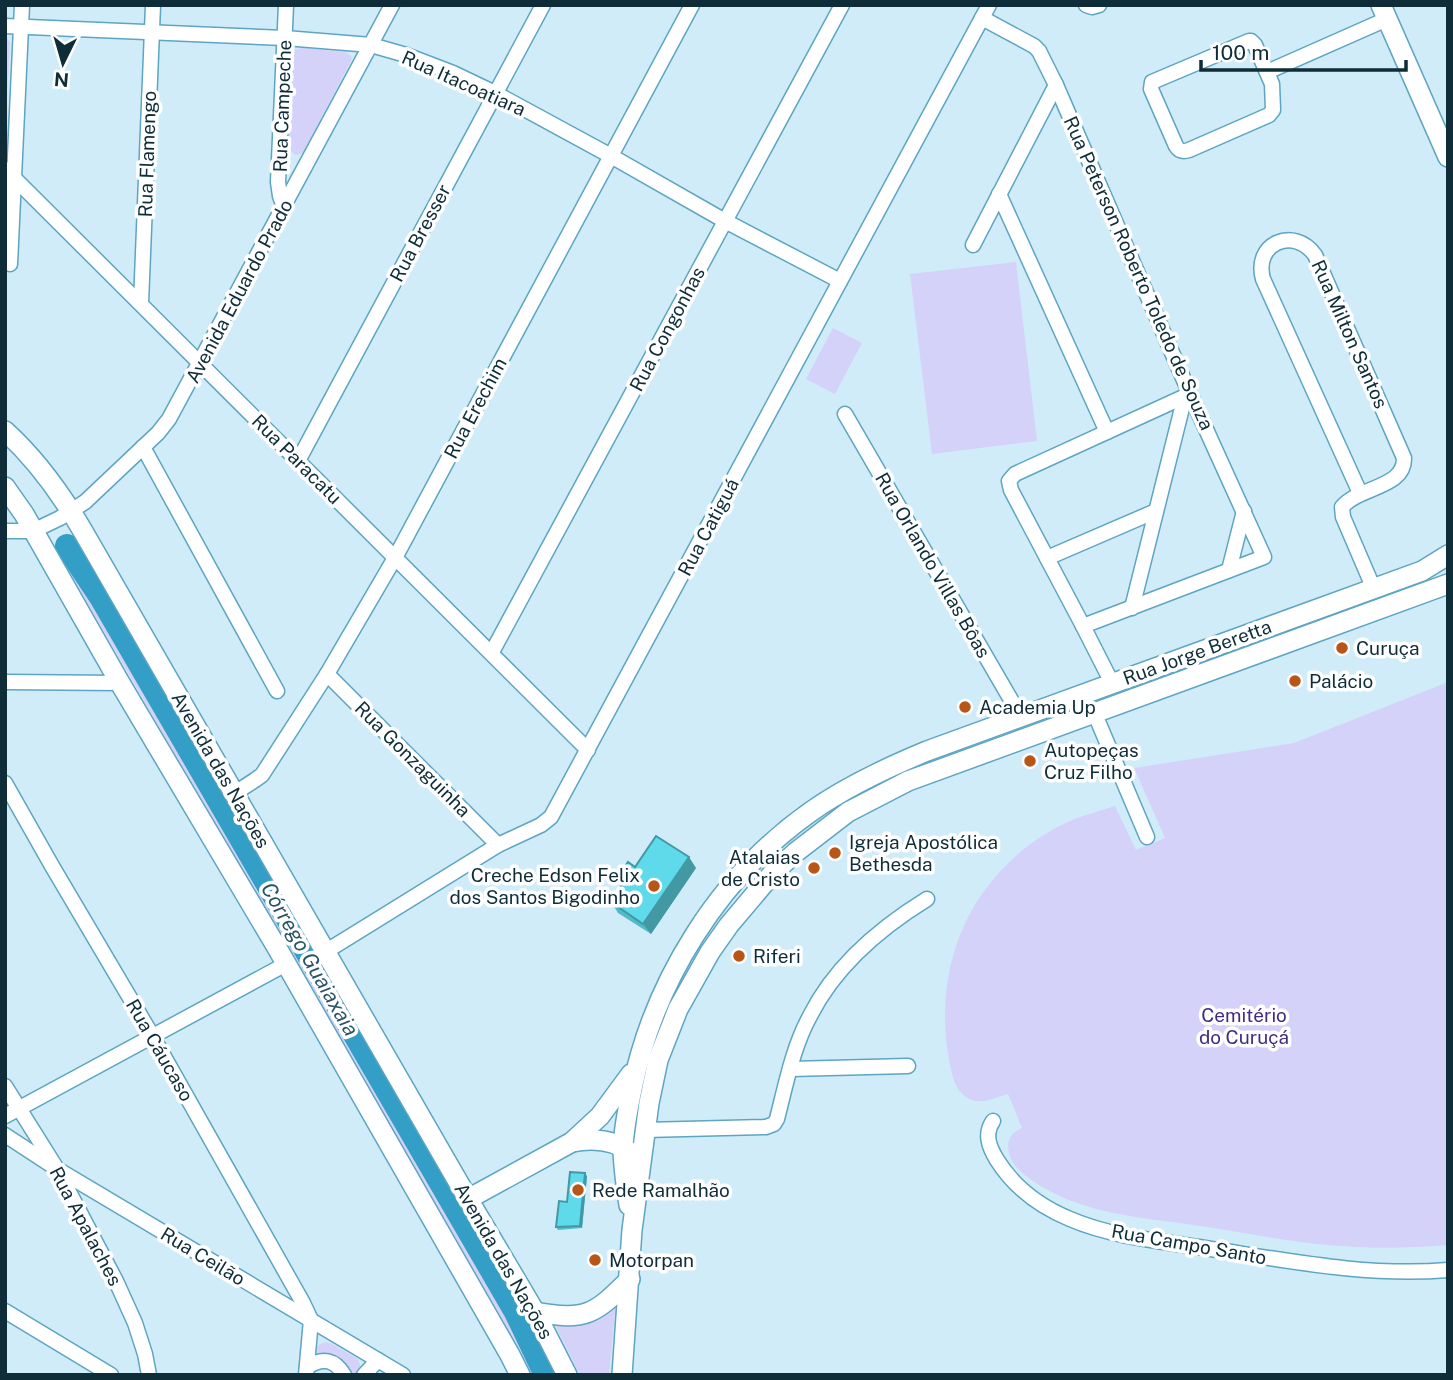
<svg xmlns="http://www.w3.org/2000/svg" width="1453" height="1380" font-family="'Public Sans',sans-serif">
<style>
.green{fill:#d4d2f9}
.lines{fill:none;stroke-linecap:round;stroke-linejoin:round}
.river{stroke:#339ec6;stroke-width:24}
.minor-casing{stroke:#5da5c3;stroke-width:17}
.major-casing{stroke:#5da5c3;stroke-width:22}
.minor{stroke:#fff;stroke-width:14}
.major{stroke:#fff;stroke-width:19}
.wall{fill:#52bbca}
.shaded-wall{fill:#4299a4}
.building{fill:#5fdaeb;stroke:#4299a4;stroke-width:2}
.poi-dot{fill:#b85618;stroke:#fff;stroke-width:2.5}
.labels{text-anchor:middle;dominant-baseline:central;stroke-width:7;stroke-linejoin:round;paint-order:stroke}
.street-label{font-size:19px;fill:#0e2d39;stroke:#fff}
.poi-label{font-size:19px;fill:#0e2d39;stroke:#fff;text-anchor:start}
.park-label{font-size:19px;fill:#402c85;stroke:#fff}
.water-label{font-size:21px;font-style:italic;fill:#295567;stroke:#fff}
</style>
<rect width="100%" height="100%" fill="#d1ecf9"/>
<g class="green">
<polygon points="5,36 10,42 5,134"/>
<polygon points="302,48 345,52 351,56 352,59 303,153 296,155 289,150 288,144 291,57 295,50"/>
<polygon points="1016,262 1037,441 932,454 910,274"/>
<polygon points="833,328 862,343 835,394 806,379"/>
<polygon points="63,551 92,592 291,934 282,939 59,554"/>
<path d="M1448,682V1245C1412,1248 1377,1249 1342,1246C1294,1243 1247,1233 1200,1226C1160,1220 1118,1217 1080,1204C1059,1197 1013,1176 1009,1153C1006,1140 1011,1133 1022,1128L1008,1094C996,1097 985,1104 972,1100C955,1094 952,1075 949,1060C937,994 952,925 997,875C1017,852 1042,833 1070,821C1084,815 1100,811 1115,806L1136,850L1165,838L1134,768L1294,743Z"/>
<polygon points="294,939 512,1314 540,1375 531,1375 502,1319 285,944"/>
<polygon points="616,1302 609,1375 580,1375 555,1325"/>
<path d="M326,1342L330,1343L358,1359L361,1368L359,1375H351L346,1367L314,1358C314,1349 317,1344 326,1342Z"/>
</g>
<g class="lines">
<polyline class="river" points="67,546 101,597 516,1312 546,1375"/>
<g class="minor-casing">
<g id="minor">
<polyline points="1086,5 1092,7 1099,5"/>
<polyline points="982,18 1034,46 1039,51 1056,85 1190,394 1264,557 1083,626"/>
<polyline points="5,26 285,38 371,45 406,55 453,73 495,93 611,156 725,221 840,281"/>
<path d="M1249,41H1251L1255,45L1272,84L1273,110L1269,115L1189,150C1183,152 1179,151 1176,146L1151,89L1152,82Z"/>
<polyline points="1267,72 1387,19"/>
<polyline points="5,169 588,750"/>
<polyline points="999,194 1107,432"/>
<polyline points="284,207 280,196 278,182 286,5"/>
<polyline points="973,245 1056,85"/>
<polyline points="10,264 22,5"/>
<polyline points="141,303 153,5"/>
<polyline points="845,414 1021,717"/>
<polyline points="143,447 277,691"/>
<polyline points="298,461 543,5"/>
<path d="M1360,493L1263,279C1253,243 1294,226 1315,255L1404,458C1405,488 1360,486 1342,507L1343,517L1373,587"/>
<polyline points="5,531 33,531 60,518 85,502 158,433 169,419 392,5"/>
<polyline points="1047,558 1156,511"/>
<polyline points="1229,570 1244,511"/>
<polyline points="1132,608 1185,396"/>
<polyline points="492,652 842,5"/>
<polyline points="327,674 498,845"/>
<polyline points="5,682 120,683"/>
<polyline points="1112,683 1083,626 1011,490 1009,481 1015,474 1190,394"/>
<polyline points="1094,712 1147,837"/>
<polyline points="5,783 52,866 153,1037 303,1303 311,1320 306,1375"/>
<polyline points="235,793 255,780 262,775 327,674 396,556 692,5"/>
<polyline points="325,952 498,845 541,825 551,817 989,5"/>
<polyline points="790,1069 908,1066"/>
<polyline points="5,1086 57,1169 116,1281 135,1323 145,1354 149,1375"/>
<polyline points="5,1116 286,964"/>
<path d="M993,1121C984,1134 989,1147 997,1160C1014,1187 1041,1207 1070,1219C1112,1237 1160,1241 1205,1248C1285,1260 1366,1277 1448,1270"/>
<path d="M645,1130L766,1127L774,1124L777,1119C786,1084 793,1047 810,1016C835,966 880,928 927,899"/>
<polyline points="5,1135 57,1169 403,1375"/>
<polyline points="5,1311 111,1375"/>
<path d="M307,1367C322,1357 335,1359 344,1375"/>
<polyline points="364,1375 378,1360"/>
</g>
</g>
<g class="major-casing">
<g id="major">
<polyline points="1381,5 1448,157"/>
<path d="M5,431C37,460 62,495 84,533L468,1199L535,1312L567,1375"/>
<polyline points="5,487 24,514 120,683 276,946 510,1355 520,1375"/>
<path d="M572,1142C593,1138 614,1139 631,1153"/>
<polyline points="468,1199 572,1142 600,1116 631,1074"/>
<path d="M629,1205C626,1185 623,1166 623,1147C624,1127 628,1108 632,1089C654,981 719,877 809,813C845,787 886,768 927,751L1422,571L1448,555"/>
<path d="M535,1312C586,1321 594,1315 630,1279"/>
<polyline points="622,1375 632,1230 649,1103 658,1060 678,1009 710,952 729,925 772,874 796,852 848,812 908,781 1448,584"/>
</g>
</g>
<use href="#minor" class="minor"/>
<use href="#major" class="major"/>
</g>
<g class="wall">
<polygon points="635,867 696,868 651,934 618,913 611,902 622,886 617,879"/>
<polygon points="587,1176 582,1228 558,1230 556,1227 567,1202"/>
</g>
<g class="shaded-wall">
<polygon points="689,857 696,868 651,934 643,924"/>
<polygon points="585,1173 587,1176 582,1228 580,1226"/>
</g>
<g class="building">
<polygon points="656,836 689,857 643,924 611,902 623,883 617,879 628,862 635,867"/>
<polygon points="570,1172 585,1173 580,1226 556,1227 559,1201 567,1202"/>
</g>
<g class="poi-dot">
<circle cx="1342" cy="648" r="7"/>
<circle cx="1295" cy="681" r="7"/>
<circle cx="965" cy="707" r="7"/>
<circle cx="1030" cy="761" r="7"/>
<circle cx="835" cy="853" r="7"/>
<circle cx="814" cy="868" r="7"/>
<circle cx="654" cy="886" r="7"/>
<circle cx="739" cy="956" r="7"/>
<circle cx="578" cy="1190" r="7"/>
<circle cx="595" cy="1260" r="7"/>
</g>
<g class="labels">
<g class="street-label">
<text transform="translate(464 83) rotate(24)">Rua Itacoatiara</text>
<text transform="translate(282 106) rotate(-88)">Rua Campeche</text>
<text transform="translate(147 154) rotate(-88)">Rua Flamengo</text>
<text transform="translate(420 233) rotate(-62)">Rua Bresser</text>
<text transform="translate(1139 273) rotate(66)">Rua Peterson Roberto Toledo de Souza</text>
<text transform="translate(239 291) rotate(-62)">Avenida Eduardo Prado</text>
<text transform="translate(667 329) rotate(-62)">Rua Congonhas</text>
<text transform="translate(1350 334) rotate(66)">Rua Milton Santos</text>
<text transform="translate(475 408) rotate(-62)">Rua Erechim</text>
<text transform="translate(297 459) rotate(45)">Rua Paracatu</text>
<text transform="translate(708 527) rotate(-62)">Rua Catiguá</text>
<text transform="translate(933 565) rotate(60)">Rua Orlando Villas Bôas</text>
<text transform="translate(1197 652) rotate(-20)">Rua Jorge Beretta</text>
<text transform="translate(413 759) rotate(45)">Rua Gonzaguinha</text>
<text transform="translate(221 770) rotate(60)">Avenida das Nações</text>
<text transform="translate(160 1050) rotate(60)">Rua Cáucaso</text>
<text transform="translate(86 1226) rotate(62)">Rua Apalaches</text>
<text transform="translate(1189 1244) rotate(10)">Rua Campo Santo</text>
<text transform="translate(203 1256) rotate(31)">Rua Ceilão</text>
<text transform="translate(504 1261) rotate(60)">Avenida das Nações</text>
</g>
<g class="poi-label">
<text x="1356" y="648">Curuça</text>
<text x="1309" y="681">Palácio</text>
<text x="979" y="707">Academia Up</text>
<text x="1044" y="750">Autopeças<tspan x="1044" dy="22">Cruz Filho</tspan></text>
<text x="849" y="842">Igreja Apostólica<tspan x="849" dy="22">Bethesda</tspan></text>
<text x="800" y="857" text-anchor="end">Atalaias<tspan x="800" dy="22">de Cristo</tspan></text>
<text x="640" y="875" text-anchor="end">Creche Edson Felix<tspan x="640" dy="22">dos Santos Bigodinho</tspan></text>
<text x="753" y="956">Riferi</text>
<text x="592" y="1190">Rede Ramalhão</text>
<text x="609" y="1260">Motorpan</text>
</g>
<g class="park-label">
<text x="1244" y="1015">Cemitério<tspan x="1244" dy="22">do Curuçá</tspan></text>
</g>
<g class="water-label">
<text transform="translate(310 959) rotate(60)">Córrego Guaiaxaia</text>
</g>
</g>
<rect width="1453" height="1380" fill="none" stroke="#0e2d39" stroke-width="14"/>
<g transform="translate(63 63) rotate(185)" stroke="#ffffff" stroke-width="5" paint-order="stroke">
<path d="M0-5L12 26L0 18L-12 26Z" fill="#0e2d39"/>
<text y="-10" font-size="19" font-weight="bold" text-anchor="middle" fill="#0e2d39">N</text>
</g>
<path d="M1201 60v10h205v-10" fill="none" stroke="#0e2d39" stroke-width="3.5"/>
<text x="1212" y="60" font-size="21" fill="#0e2d39" stroke="#ffffff" stroke-width="5" paint-order="stroke">100 m</text>
</svg>
